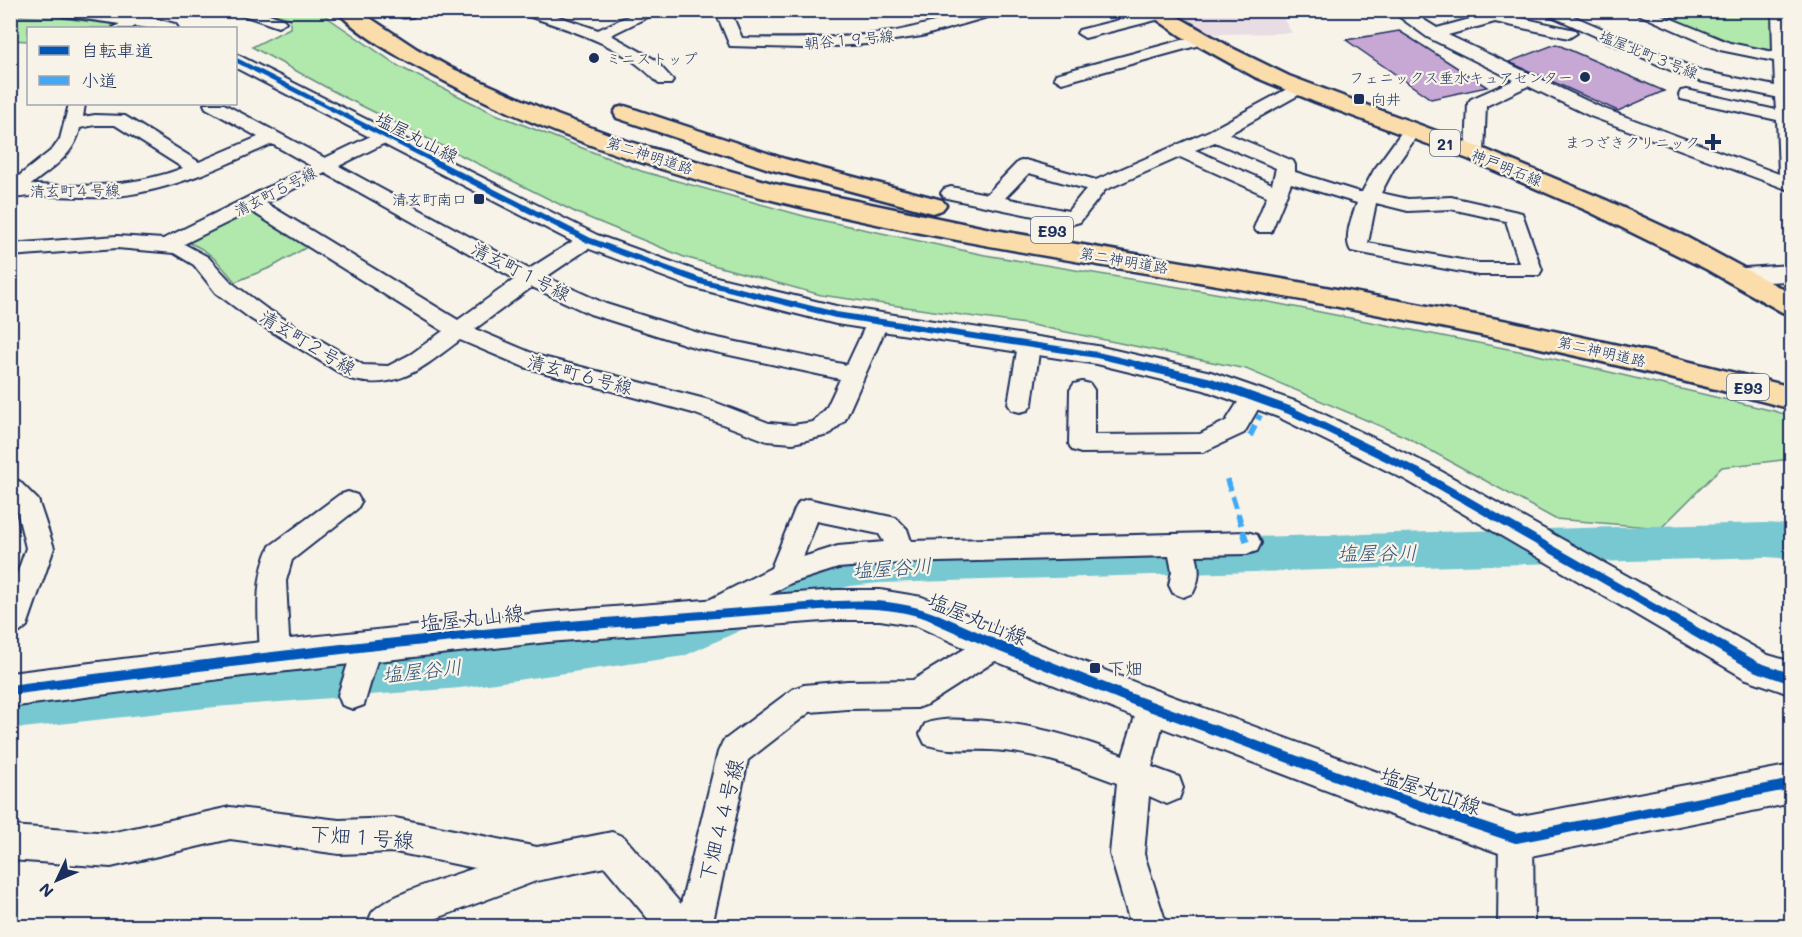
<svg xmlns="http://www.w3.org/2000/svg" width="1802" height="937" font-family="Mali,'Klee One',sans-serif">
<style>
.built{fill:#e9dce2}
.green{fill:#b1e8ab;stroke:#668c84;stroke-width:1.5}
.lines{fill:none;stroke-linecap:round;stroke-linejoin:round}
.river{fill:#77c8d0;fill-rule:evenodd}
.building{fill:#c7a7d3;stroke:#1b2f5e;stroke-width:1.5}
.minor-casing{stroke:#1b2f5e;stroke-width:4}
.tertiary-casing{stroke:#1b2f5e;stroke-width:4}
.primary-casing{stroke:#1b2f5e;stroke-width:5}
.motorway-casing{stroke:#1b2f5e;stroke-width:5}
.minor{fill:#f7f3e8;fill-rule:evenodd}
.tertiary{fill:#f7f3e8;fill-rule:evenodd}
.primary{fill:#fbddab;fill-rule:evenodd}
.motorway{fill:#fbddab;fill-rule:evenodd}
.quiet{stroke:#3fa9f5;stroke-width:6;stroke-dasharray:12 6;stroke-linecap:butt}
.cycleway-far3-casing{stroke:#f7f3e8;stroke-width:7}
.cycleway-far2-casing{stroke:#f7f3e8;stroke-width:9}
.cycleway-far1-casing{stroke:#f7f3e8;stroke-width:11}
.cycleway-casing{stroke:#f7f3e8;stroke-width:14}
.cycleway-far3{stroke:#0057b8;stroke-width:4.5}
.cycleway-far2{stroke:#0057b8;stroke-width:6}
.cycleway-far1{stroke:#0057b8;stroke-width:8}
.cycleway{stroke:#0057b8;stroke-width:10}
.poi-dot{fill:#1b2f5e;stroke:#f7f3e8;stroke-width:2}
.labels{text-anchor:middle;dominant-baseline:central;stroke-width:4.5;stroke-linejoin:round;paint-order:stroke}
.far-street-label{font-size:15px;fill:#1b2f5e;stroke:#f7f3e8}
.far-poi-label{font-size:15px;fill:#1b2f5e;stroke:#f7f3e8;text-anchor:end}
.shield{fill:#f7f3e8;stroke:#5d6a87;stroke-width:1.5}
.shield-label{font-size:16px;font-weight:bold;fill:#1b2f5e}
.street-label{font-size:18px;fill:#1b2f5e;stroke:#f7f3e8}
.poi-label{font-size:18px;fill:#1b2f5e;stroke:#f7f3e8;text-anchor:start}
.water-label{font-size:20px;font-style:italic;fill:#32557a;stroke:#f7f3e8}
.near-street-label{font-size:21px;fill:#1b2f5e;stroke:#f7f3e8}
</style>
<rect width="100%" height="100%" fill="#f7f3e8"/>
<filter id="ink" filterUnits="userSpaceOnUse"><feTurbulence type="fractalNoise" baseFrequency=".0167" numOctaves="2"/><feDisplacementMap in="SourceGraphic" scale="12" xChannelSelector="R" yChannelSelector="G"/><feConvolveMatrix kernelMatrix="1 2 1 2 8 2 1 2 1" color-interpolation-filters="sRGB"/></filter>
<g filter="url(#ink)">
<polygon class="built" points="1198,10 1279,11 1292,33 1211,34 1177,16"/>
<g class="green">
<path d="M1673,10C1704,10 1745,4 1774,18L1773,52L1728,44L1660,14Z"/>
<polygon points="263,11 318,11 400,67 493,113 641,171 811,218 985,255 1269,302 1529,353 1774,411 1791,416 1791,459 1722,467 1661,528 1555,519 1406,437 1246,369 1032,325 821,295 684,257 577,213 346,98 252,47 290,28 290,18"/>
<polygon points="11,16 61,18 112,24 112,28 28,28 28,41 11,40"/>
<path d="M252,212L307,247L272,267L235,282C222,266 210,250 189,243L191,238L239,213Z"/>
</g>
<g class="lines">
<polygon class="river" points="1766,523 1792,525 1792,559 1766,557 880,583 850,586 818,595 684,656 460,688 215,707 22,728 10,724 10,679 23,684 215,665 460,646 679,617 791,567 850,550 880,547"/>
</g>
<g class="building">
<polygon points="1399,31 1428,49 1487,87 1431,99 1346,40"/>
<polygon points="1556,44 1664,91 1618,111 1509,62"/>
</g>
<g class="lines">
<g class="minor-casing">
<g id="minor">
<polygon points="143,10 163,10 132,28 113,28"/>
<polygon points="235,10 258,10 283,19 286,22 278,27 237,13"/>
<path d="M517,10H540L598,30L641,10H662L611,35L654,59L673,80L671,84H659C622,43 569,30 519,13Z"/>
<path d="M715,10H730L742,38C791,39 841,39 890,32C928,26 964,10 1003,10L1001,13L922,36L867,44L802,48L730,46Z"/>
<polygon points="1159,10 1167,15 1164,18 1085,38 1077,33 1079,30"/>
<polygon points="1390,10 1408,10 1437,28 1495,12 1575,30 1577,33 1569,38 1495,22 1448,35 1602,108 1779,174 1777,120 1681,99 1679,95 1681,91 1687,90 1776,110 1775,97 1690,79 1538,10 1559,10 1701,71 1775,86 1774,61 1720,50 1629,10 1650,10 1730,43 1773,52 1772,10 1787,10 1792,82 1792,191 1590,116 1528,86 1486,106 1484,154 1481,158 1469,158 1466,154 1468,103 1471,99 1514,80 1427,37"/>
<polygon points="1201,35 1207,37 1209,40 1207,43 1062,83 1054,78 1056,74"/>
<path d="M1298,83L1306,88L1304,92L1229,134L1293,161L1295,165V172L1359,192H1362L1374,170L1406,126H1418L1421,130L1393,170L1381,193L1408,199L1451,197L1522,213L1542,270L1539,275H1478L1351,251C1343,239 1352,216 1357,203L1291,183L1271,232H1257L1254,228L1267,196L1180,157L1105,190L1080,222L1073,224L951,199L944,197L941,193L944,189L951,187L987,194L1018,162L1025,160L1096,180L1209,131ZM1215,142L1276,168L1272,184L1195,150ZM1029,173L1086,189L1068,211L1005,198ZM1376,203L1408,211L1451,209L1506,221L1519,263H1478L1368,243Z"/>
<path d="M69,104H85L83,117L95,115L125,116L199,162L258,137L206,108L204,104H224L325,158L377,133H389L392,137L389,141L339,166L529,269L581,236H595L598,240L595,244L546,277L606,304L708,336L847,365L869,318L877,316L885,318L888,323L845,420L829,435L793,443L767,441L693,413L524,367L460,340C425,366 397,392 350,379L251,319L216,293L194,265L174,253L117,248L10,256V244L117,236L163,239L311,166L272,144C219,168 166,193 107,197C77,199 39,192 10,199V183L53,149L60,139ZM95,125H115L183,168C133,187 84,187 31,185C50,169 75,155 80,128ZM325,173L515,279L458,320L266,203ZM251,211L443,331L411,354L388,366L363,365L267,309L232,283L208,257L184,244ZM532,287L590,314L697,348L840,379L826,409L813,422L793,425L769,423L709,400L539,356L475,329Z"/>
<polygon points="1029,338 1037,340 1040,345 1032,404 1028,410 1020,412 1012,410 1008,404 1018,345 1021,340"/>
<polygon points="1082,382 1090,384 1094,390 1094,435 1200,434 1226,421 1245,391 1253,389 1261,391 1265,397 1244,433 1203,452 1081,453 1072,450 1069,444 1070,390 1074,384"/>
<polygon points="10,478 19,481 38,500 54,548 27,626 20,632 10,635 10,594 26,548 17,511 10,505"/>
<path d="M348,492L357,495L361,502L357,509L292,560L286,581L290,657L286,666L275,670L264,666L260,657C259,620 253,581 270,546L339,495Z"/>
<path d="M808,499L896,518L907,529L911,541L1247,532L1257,535L1261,543L1257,551L1247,554L1196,555C1200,570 1200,579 1193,593L1183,597L1173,593L1169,585L1172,571L1169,556L900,563L838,568L791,583L721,622L711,625L701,622L697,613L701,604L771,568L795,509L799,502ZM817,521L879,534L884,542L838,546L803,557Z"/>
<path d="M996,632L1006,636L1011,645L1006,654L928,704L917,708L847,709L810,712L748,760L712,926H654L605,867L536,881L416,926H367C368,923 370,917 372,913C385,895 452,876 475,868L395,852L339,854L230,839L111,867L10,860V826L111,833L230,807L339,820L395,818L537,847L612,832L624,837L681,904L718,752L723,741L793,689L804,685L847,681L913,680L986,636Z"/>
<polygon points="366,634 376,638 381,647 364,705 353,709 342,705 338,695 356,638"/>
<path d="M1152,693L1163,697L1167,707L1152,767L1179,777L1183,788L1179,799L1167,804L1149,796L1144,854L1167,926H1131L1110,854L1117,783C1080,769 1043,755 1004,751C979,748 949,753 925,744L920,734L925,724C938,719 951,719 966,720C1021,721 1072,735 1123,755L1141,697Z"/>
<polygon points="1516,821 1528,826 1533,838 1534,926 1498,926 1499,838 1504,826"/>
</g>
</g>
<g class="tertiary-casing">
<g id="tertiary">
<path d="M55,10C100,10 131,12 175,24L178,28H148L64,16L57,14Z"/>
<polygon points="236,54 597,235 708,275 836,306 1097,346 1211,372 1300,403 1428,464 1768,655 1792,662 1792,695 1744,678 1406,480 1278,417 1204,390 1097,364 836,324 691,287 579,245 236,68"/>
<polygon points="1792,265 1792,281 1739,283 1730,281 1726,275 1730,269"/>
<polygon points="836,590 880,590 922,597 1144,686 1380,773 1516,817 1792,765 1792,803 1516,859 1380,811 1121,712 983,656 917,626 880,620 836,620 548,642 243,676 10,707 10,673 243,644 548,612"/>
</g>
</g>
<g class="primary-casing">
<polygon id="primary" points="1143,10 1166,10 1232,48 1289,76 1484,149 1606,200 1686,237 1792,294 1792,315 1782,312 1706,269 1588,211 1468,159 1315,102 1255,77 1181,36"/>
</g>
<g class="motorway-casing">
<g id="motorway">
<path d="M336,10H358L417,49L451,68L557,115L630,142L775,184L995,230L1293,281L1508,321L1650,352L1792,387V409C1631,366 1470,331 1307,301C1028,249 714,217 458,88C421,69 364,41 336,10Z"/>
<path d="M394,10H415L416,12L413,16C405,18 399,18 394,10Z"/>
<polygon points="625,106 785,159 942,200 946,205 942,210 933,213 769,169 617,118 614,113 617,108"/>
</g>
</g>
<use href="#minor" class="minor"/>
<use href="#tertiary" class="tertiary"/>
<use href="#primary" class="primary"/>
<use href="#motorway" class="motorway"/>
<g class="quiet">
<polyline points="1250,436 1260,415"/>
<polyline points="1227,479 1247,543"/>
</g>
<g class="cycleway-far3-casing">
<polyline id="cycleway-far3" points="236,60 438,163"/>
</g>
<g class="cycleway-far2-casing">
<polyline id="cycleway-far2" points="435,162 588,240 700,281 836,315 1097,355 1144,366"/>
</g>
<g class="cycleway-far1-casing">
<g id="cycleway-far1">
<polyline points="1138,365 1211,382 1289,410 1417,472 1675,620"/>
<path d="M637,620C681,617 725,613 769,610C826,606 887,596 940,620"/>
</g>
</g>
<g class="cycleway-casing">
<g id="cycleway">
<polyline points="937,619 996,645 1134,700 1380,792 1516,838 1792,784"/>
<polyline points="1673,619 1757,667 1792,679"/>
<path d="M10,690C225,662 440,635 657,619"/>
</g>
</g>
<use href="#cycleway-far3" class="cycleway-far3"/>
<use href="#cycleway-far2" class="cycleway-far2"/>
<use href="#cycleway-far1" class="cycleway-far1"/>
<use href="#cycleway" class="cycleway"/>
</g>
</g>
<g class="poi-dot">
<circle cx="594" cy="58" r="6"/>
<circle cx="1585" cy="77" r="6"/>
<rect x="1353" y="93" width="12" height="12" rx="3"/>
<path d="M1710 133h6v6h6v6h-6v6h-6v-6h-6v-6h6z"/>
<rect x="473" y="193" width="12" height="12" rx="3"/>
<rect x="1089" y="662" width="12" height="12" rx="3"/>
</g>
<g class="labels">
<g class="far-street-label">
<text transform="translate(849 39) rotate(-5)">朝谷１９号線</text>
<text transform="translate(1649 54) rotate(22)">塩屋北町３号線</text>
<text transform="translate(650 155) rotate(18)">第二神明道路</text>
<text transform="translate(1507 167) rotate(22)">神戸明石線</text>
<text transform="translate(75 190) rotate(-1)">清玄町４号線</text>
<text transform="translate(275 191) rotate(-27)">清玄町５号線</text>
<text transform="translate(1124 260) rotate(10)">第二神明道路</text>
<text transform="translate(1602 351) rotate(13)">第二神明道路</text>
</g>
<g class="far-poi-label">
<text x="606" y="58" text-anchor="start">ミニストップ</text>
<text x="1573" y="77">フェニックス垂水キュアセンター</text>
<text x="1371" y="99" text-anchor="start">向井</text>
<text x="1700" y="142">まつざきクリニック</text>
<text x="467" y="199">清玄町南口</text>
</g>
<g class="shield">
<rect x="1430" y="130" width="30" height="26" rx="4.5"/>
<rect x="1031" y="217" width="42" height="26" rx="4.5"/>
<rect x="1727" y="374" width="42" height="26" rx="4.5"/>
</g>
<g class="shield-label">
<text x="1445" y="143">21</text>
<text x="1052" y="230">E93</text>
<text x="1748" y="387">E93</text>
</g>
<g class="street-label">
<text transform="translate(417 137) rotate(27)">塩屋丸山線</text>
<text transform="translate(521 271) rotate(27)">清玄町１号線</text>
<text transform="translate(308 342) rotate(31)">清玄町２号線</text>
<text transform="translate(580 374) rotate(15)">清玄町６号線</text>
</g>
<g class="poi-label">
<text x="1107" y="668">下畑</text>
</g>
<g class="water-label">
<text transform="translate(1377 552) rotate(-1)">塩屋谷川</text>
<text transform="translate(892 567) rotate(-4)">塩屋谷川</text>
<text transform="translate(422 670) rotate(-6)">塩屋谷川</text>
</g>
<g class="near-street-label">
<text transform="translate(472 617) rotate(-6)">塩屋丸山線</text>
<text transform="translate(978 618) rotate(22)">塩屋丸山線</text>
<text transform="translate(1431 790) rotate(19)">塩屋丸山線</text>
<text transform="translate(720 820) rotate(-76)">下畑４４号線</text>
<text transform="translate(362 836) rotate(4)">下畑１号線</text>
</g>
</g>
<rect width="1802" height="937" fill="none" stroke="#f7f3e8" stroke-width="36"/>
<rect x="18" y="18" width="1766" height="901" fill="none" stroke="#1b2f5e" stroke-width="2" filter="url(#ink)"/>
<rect x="27" y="27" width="210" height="78" fill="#f7f3e8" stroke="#9fa5b1" stroke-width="1.5"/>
<rect x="39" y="46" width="30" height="9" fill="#0057b8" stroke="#9fa5b1" stroke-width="1.5"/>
<text x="81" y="57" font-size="18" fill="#1b2f5e">自転車道</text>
<rect x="39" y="76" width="30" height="9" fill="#3fa9f5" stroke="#9fa5b1" stroke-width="1.5"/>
<text x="81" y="87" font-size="18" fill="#1b2f5e">小道</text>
<g transform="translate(57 880) rotate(226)" stroke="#f7f3e8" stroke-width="4.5" paint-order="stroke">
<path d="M0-4.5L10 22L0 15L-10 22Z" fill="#1b2f5e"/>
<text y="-9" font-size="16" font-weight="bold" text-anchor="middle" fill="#1b2f5e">N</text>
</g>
</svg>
